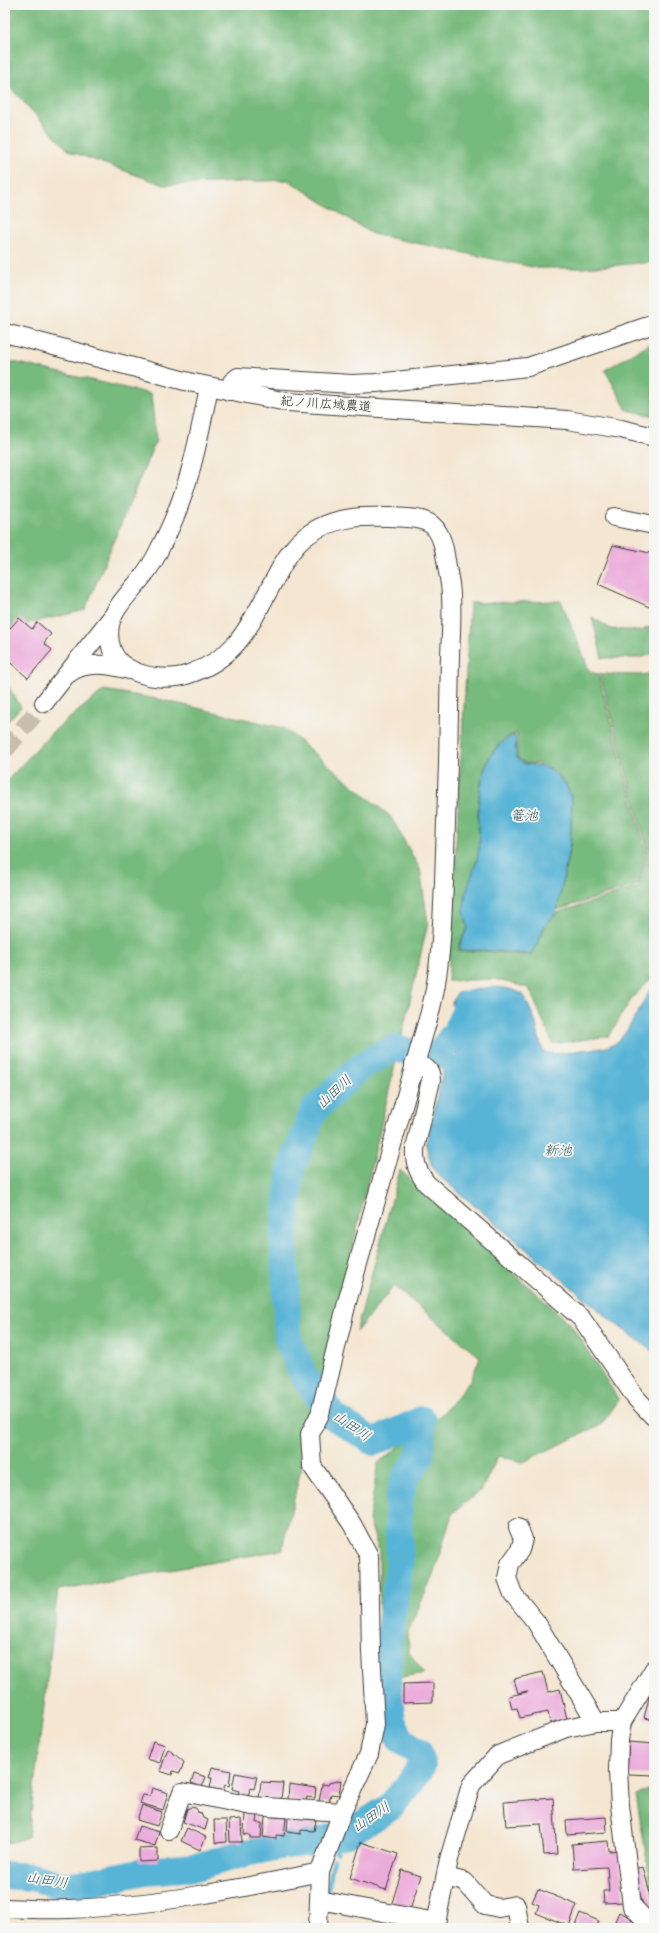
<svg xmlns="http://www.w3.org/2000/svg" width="659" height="1933" font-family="'Balsamiq Sans','Klee One',sans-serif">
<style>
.forest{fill:#77ba7d;stroke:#4a6b4c}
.water{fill:#58b4d6;stroke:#3a6879}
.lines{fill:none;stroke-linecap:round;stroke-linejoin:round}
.stream{stroke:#58b4d6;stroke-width:4.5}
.river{stroke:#58b4d6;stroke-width:28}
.building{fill:#ecacdb}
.minor-tunnel{stroke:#c9bead;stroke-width:18;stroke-dasharray:18 9;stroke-linecap:butt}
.minor-casing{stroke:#3c3a37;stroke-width:20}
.minor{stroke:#fff;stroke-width:18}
.labels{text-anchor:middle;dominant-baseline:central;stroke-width:3.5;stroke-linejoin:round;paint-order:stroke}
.street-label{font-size:13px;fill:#1c1c1c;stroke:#f6f6f2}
.water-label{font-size:14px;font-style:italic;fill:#345966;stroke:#f6f6f2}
</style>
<rect width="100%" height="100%" fill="#f6f6f2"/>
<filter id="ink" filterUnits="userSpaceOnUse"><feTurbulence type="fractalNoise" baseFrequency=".025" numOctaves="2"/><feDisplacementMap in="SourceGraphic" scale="8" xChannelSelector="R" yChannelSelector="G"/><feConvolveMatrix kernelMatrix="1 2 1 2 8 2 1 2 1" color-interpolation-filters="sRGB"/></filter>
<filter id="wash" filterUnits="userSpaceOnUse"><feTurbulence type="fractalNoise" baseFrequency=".012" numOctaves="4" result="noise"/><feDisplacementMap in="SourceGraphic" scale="16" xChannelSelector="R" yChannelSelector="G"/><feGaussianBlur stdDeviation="0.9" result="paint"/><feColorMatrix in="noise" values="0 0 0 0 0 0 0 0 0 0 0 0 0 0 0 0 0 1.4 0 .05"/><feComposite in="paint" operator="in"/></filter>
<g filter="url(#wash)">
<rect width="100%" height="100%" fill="#f4e6d1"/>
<g class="forest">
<polygon points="5,5 654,5 654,262 584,268 537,268 372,234 288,180 164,185 69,151 5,82"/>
<polygon points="654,341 654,416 627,410 605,370"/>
<polygon points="5,360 151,394 156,440 85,610 5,629"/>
<path d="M561,601L590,672L598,674L645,847L638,885L557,910L571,843L572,800L566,784L555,771L542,764L524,763L517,757V733C484,744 478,785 478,816C478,827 481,838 479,849C474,879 459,896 468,927L459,945V952L481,951L530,955L537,945L544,928L557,913L639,887L647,847L600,674L641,675L654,673V976L632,998L609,1036L553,1044L529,988L494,979L448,981L470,603Z"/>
<polygon points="592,617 611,629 640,631 654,625 654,654 638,658 602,658"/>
<polygon points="5,681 21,707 5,724"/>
<polygon points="104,690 158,699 284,728 391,817 420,869 428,923 282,1550 58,1590 28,1838 5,1844 5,783 50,734"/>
<polygon points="400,1170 571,1325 619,1400 601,1425 523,1462 498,1456 482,1489 452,1514 433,1576 408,1631 409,1653 425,1673 401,1677 396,1692 382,1691 379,1629 379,1551 369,1520 378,1463 443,1413 471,1380 480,1357 394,1286 356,1332"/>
<polygon points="654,1787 654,1901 636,1796"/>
</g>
<g class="water">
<path d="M515,735L516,757L524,764L542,766L554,772L566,785L572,801L570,843L557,911L544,927L537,944L530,954L482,950L460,951V945L468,927C467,922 465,917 464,912C463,891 476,870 479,850C481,838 478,827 478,816C479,787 484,747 515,735Z"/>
<path d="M654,984V1352L613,1322L439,1176L432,1167L426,1145L444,1067L449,1058H456L473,1019L471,1014L455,1009L451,1004L457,993C484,989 497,982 523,994L535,1020L541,1046L544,1052C556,1055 569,1052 581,1050C591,1049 602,1049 612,1045C627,1039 643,999 654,984Z"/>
</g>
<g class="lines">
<g class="stream">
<polyline points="336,1853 338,1848 405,1805 424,1779 416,1775"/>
<polyline points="328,1898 330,1873 334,1860"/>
</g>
<polyline class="river" points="5,1875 32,1877 63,1886 87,1883 145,1871 196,1867 245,1853 284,1845 315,1842 347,1834 389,1808 409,1785 422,1765 418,1751 401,1740 392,1721 388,1689 388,1645 400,1561 398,1505 404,1480 420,1457 422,1420 374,1442 334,1417 304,1376 288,1339 284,1239 291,1170 314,1110 363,1065 395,1048 427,1056 438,1055 456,1032 469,1004 484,1013 491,1023"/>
</g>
<g id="blocks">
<g class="building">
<polygon points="613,545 650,553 654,555 654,609 598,584"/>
<polygon points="19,618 32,629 37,622 51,634 44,643 52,650 28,678 5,658 5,634"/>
<polygon points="543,1672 548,1692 560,1689 567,1719 550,1723 548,1712 520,1718 517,1708 512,1709 509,1696 527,1692 527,1691 518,1693 514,1679"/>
<polygon points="433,1683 433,1702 403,1703 403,1684"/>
<polygon points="650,1694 654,1695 654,1720 644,1718"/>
<polygon points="153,1741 165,1745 160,1763 147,1759"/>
<polygon points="629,1742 654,1744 654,1775 627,1774"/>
<polygon points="168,1749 184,1762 180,1773 173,1771 172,1775 160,1771"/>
<polygon points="212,1767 231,1771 229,1786 225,1785 223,1791 210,1788 212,1778 209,1778"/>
<polygon points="194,1773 206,1777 202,1787 191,1783"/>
<polygon points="235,1773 257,1777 254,1789 250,1788 248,1797 238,1795 239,1791 232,1789"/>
<polygon points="341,1780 339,1795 331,1794 329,1803 319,1802 322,1784 328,1785 329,1783"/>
<polygon points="261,1782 283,1783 281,1800 259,1798"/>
<polygon points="289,1784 316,1788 315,1798 307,1797 306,1802 288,1800"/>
<polygon points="152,1788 168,1793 163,1810 140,1803 143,1795 150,1796"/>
<polygon points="553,1798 557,1854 544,1855 541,1824 506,1826 504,1802"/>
<polygon points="142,1805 162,1812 157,1826 137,1820"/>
<polygon points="191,1807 196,1808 197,1812 201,1813 203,1818 208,1820 205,1830 183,1822 187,1809"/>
<polygon points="245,1814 258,1815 257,1823 262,1823 261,1838 250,1838 250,1835 244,1834"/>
<polygon points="265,1816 286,1818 284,1836 276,1835 276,1839 263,1837"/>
<polygon points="288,1817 316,1820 314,1831 301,1830 301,1834 287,1832"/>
<polygon points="606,1817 607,1832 567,1835 566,1820"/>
<polygon points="241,1819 242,1842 230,1842 229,1820"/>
<polygon points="214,1820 226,1820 227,1842 215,1843"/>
<polygon points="139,1826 159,1832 155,1846 134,1840"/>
<polygon points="187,1828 206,1837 200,1850 181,1841"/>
<polygon points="608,1841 609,1851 619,1850 624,1902 604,1903 603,1891 609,1891 607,1867 574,1869 572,1844"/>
<polygon points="361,1842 398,1854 386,1890 350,1878"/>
<polygon points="158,1848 158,1861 139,1862 139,1849"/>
<polygon points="643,1867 654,1909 645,1912 633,1869"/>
<polygon points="402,1870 421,1876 409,1912 391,1906"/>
<polygon points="538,1889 577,1905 569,1926 536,1913 539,1905 532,1902"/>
<polygon points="619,1912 640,1922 637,1928 628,1928 615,1921"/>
<polygon points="580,1913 599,1921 596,1928 574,1928"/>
</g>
</g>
</g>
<g filter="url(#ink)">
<use href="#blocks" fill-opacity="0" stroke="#3c3a37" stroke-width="1"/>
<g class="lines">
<polyline class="minor-tunnel" points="5,750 44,703"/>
<g class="minor-casing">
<g id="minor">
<polyline points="5,333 189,382 287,402 567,420 621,429 654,437"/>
<path d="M209,387C198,442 188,496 161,546C157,555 152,564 146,572C136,587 113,607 110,625C107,641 112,659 126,667C144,678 169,681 189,674C241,657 252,619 277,575C284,561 292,547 305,537C335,513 372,516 407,518C430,519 439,526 444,549C446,560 448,572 450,584C453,607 451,632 450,655C449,691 449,727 448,763C447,802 445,842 444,882C442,926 441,969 430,1012L347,1302L320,1414L310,1434L312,1466L352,1524L369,1556L371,1651L375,1724L369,1754L342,1812L320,1872L318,1928"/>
<polyline points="229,391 232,382 238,377 352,384 376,383 528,367 654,324"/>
<polyline points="614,517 654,525"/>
<path d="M68,674C85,660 109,664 129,670"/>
<polyline points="44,703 112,617"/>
<path d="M414,1064C425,1067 431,1068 431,1080L415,1149C414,1163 418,1172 426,1183L582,1319L635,1397L654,1417"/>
<polyline points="518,1527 523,1539 520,1550 510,1564 507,1578 513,1594 536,1622 596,1722"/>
<polyline points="169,1830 182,1792 252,1806 342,1812"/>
<polyline points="446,1877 465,1882 485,1905 499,1908 516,1905 520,1928"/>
<polyline points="319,1900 436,1922"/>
<path d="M5,1908C26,1909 48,1910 69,1909C153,1906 238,1889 320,1872"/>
<polyline points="435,1928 449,1859 471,1785 498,1755 566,1728 596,1722 622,1722"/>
<polyline points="653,1928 632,1906 620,1805 618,1771 619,1740 622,1722 654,1669"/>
</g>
</g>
<use href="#minor" class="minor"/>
</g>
</g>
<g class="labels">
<g class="street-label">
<text transform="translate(326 404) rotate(4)">紀ノ川広域農道</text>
</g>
<g class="water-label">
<text x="524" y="815">篭池</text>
<text transform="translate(334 1092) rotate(-43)">山田川</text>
<text x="558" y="1150">新池</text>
<text transform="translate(352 1426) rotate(34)">山田川</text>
<text transform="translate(371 1817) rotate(-34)">山田川</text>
<text transform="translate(47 1880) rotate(9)">山田川</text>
</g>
</g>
<rect width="659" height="1933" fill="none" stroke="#f6f6f2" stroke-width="20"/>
</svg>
